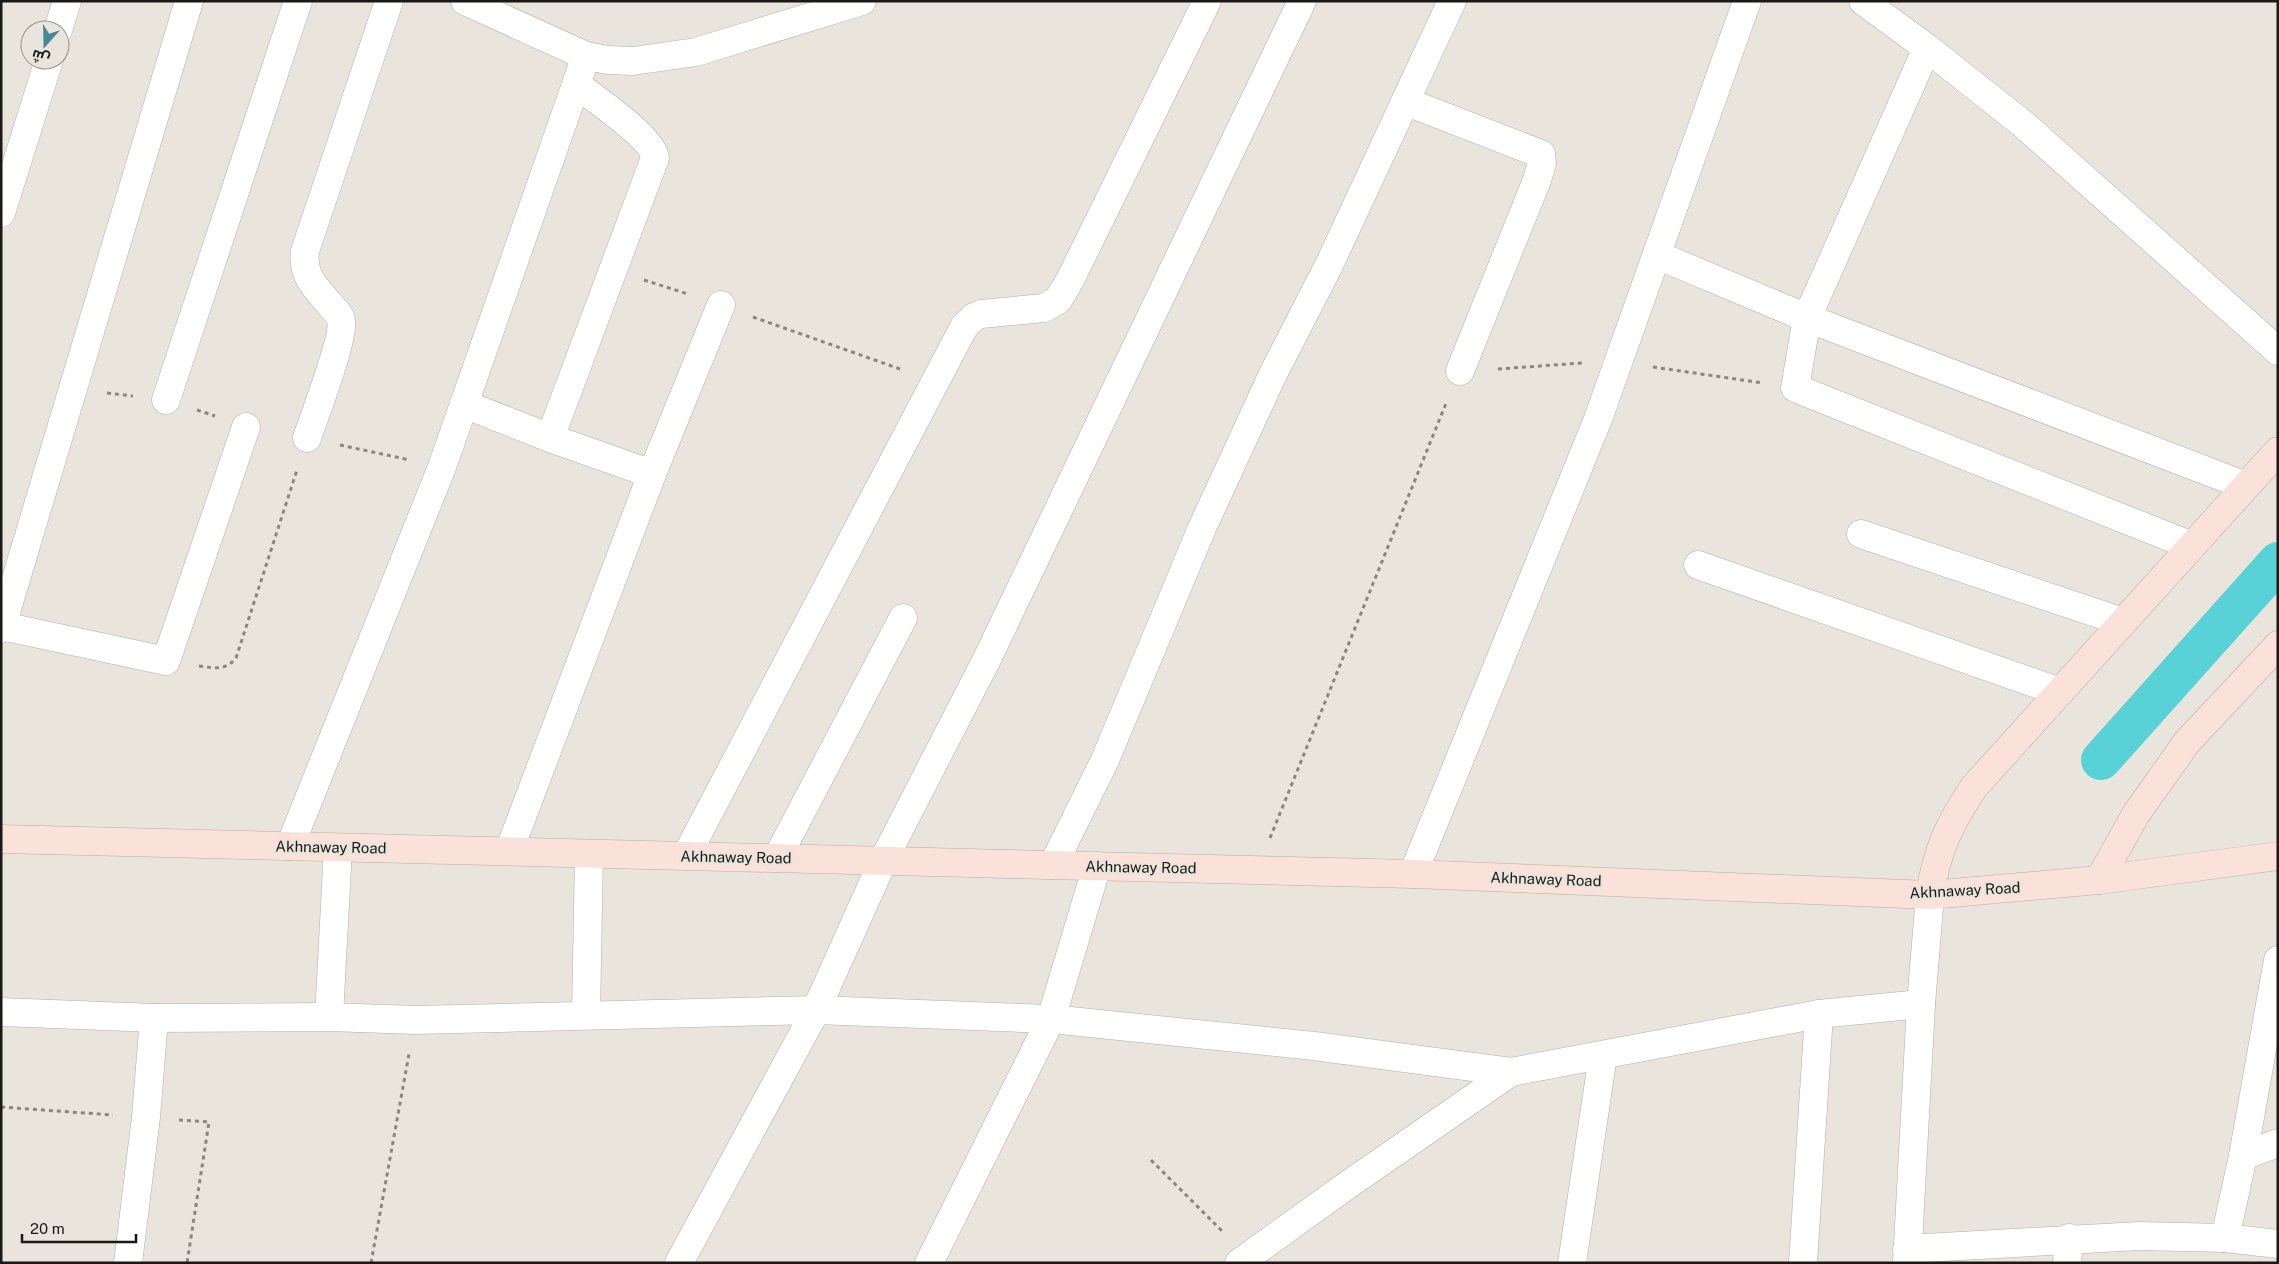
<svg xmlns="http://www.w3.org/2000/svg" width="2279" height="1264" font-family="'Public Sans',Cairo,sans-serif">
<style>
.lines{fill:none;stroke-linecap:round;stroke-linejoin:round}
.canal{stroke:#59d2d7;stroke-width:40}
.street-casing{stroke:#b4afa7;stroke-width:29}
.secondary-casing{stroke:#b4afa7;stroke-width:29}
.path{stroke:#8a8680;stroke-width:3;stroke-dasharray:4 4;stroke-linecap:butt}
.street{stroke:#fff;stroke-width:28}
.secondary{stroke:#fae2da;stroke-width:28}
.labels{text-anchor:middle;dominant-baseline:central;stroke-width:4.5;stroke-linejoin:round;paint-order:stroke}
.street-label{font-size:15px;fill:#1a1915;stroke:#e9e4dc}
</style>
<rect width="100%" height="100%" fill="#e9e4dc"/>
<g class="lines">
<polyline class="canal" points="2101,760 2278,562"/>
<g class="street-casing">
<g id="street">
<polyline points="465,1 586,56 608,60 633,61 696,52 862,1"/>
<polyline points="1863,1 1927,48 2023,124 2278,351"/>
<polyline points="58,30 67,1"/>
<polyline points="1927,48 1807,318 1795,388 2192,546"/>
<polyline points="1407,102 1541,154 1542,163 1537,180 1460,371"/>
<polyline points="1,213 49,60"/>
<polyline points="1657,255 1807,318 2246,486"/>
<polyline points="166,400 298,1"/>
<polyline points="464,404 550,438 652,474"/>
<path d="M307,438C314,417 345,337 341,320C340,315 336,311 332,307C318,290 301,276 305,251L389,1"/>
<path d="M550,438L655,158C654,139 594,98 577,85"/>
<polyline points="1861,534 2123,622"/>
<polyline points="1698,565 2060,692"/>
<polyline points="2,626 166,661 246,427"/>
<polyline points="1,629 189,1"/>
<polyline points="290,846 442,467 586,56"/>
<polyline points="509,851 652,474 721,305"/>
<polyline points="686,856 964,327 974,317 981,314 1044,308 1058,300 1070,280 1207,1"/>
<polyline points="777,858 903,618"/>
<polyline points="1053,865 1105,760 1202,528 1273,374 1329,265 1452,1"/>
<polyline points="1413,874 1598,419 1747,1"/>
<polyline points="1,1012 154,1018 329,1017 416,1020 816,1010 1051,1019 1314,1046 1511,1072 1819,1014 1921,1004"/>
<polyline points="586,1015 589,854"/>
<polyline points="329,1017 338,848"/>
<polyline points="2243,1156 2278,1143"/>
<polyline points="2225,1238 2243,1156 2278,960"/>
<polyline points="1907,1249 2139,1236 2225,1238 2278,1244"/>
<polyline points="128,1263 146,1117 154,1018"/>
<polyline points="679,1263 816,1010 883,861 987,659 1302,1"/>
<polyline points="929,1263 1051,1019 1097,866"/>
<polyline points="1239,1263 1349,1184 1511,1072"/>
<polyline points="1572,1263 1603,1055"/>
<polyline points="1803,1263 1819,1014"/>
<polyline points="1907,1263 1921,1004 1930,895"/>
<polyline points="2067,1263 2069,1238"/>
</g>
</g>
<g class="secondary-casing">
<g id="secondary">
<polyline points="1,839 1413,874 1930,895 2099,880 2278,856"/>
<polyline points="2099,880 2136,814 2187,742 2278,645"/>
<path d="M1930,895C1937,849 1949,825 1974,787L2278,451"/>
</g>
</g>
<g class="path">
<polyline points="644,280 688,294"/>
<polyline points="753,317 903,370"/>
<polyline points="1653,367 1763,383"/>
<polyline points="1498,369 1582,363"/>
<polyline points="107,393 133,396"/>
<polyline points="197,410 215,416"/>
<polyline points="340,445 410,460"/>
<path d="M199,666C214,668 225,671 236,658L297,470"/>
<polyline points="1270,838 1447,401"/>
<polyline points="1,1107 113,1115"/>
<polyline points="179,1120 209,1122 187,1263"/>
<polyline points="1151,1160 1224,1233"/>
<polyline points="371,1263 409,1054"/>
</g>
<use href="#street" class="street"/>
<use href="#secondary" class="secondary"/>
</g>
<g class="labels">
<g class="street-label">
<text transform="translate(331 847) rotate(1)">Akhnaway Road</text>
<text transform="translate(736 857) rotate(1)">Akhnaway Road</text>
<text transform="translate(1141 867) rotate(1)">Akhnaway Road</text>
<text transform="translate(1546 879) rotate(2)">Akhnaway Road</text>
<text transform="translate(1965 890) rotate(-3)">Akhnaway Road</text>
</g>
</g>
<rect width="2279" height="1264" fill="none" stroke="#1a1915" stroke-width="5"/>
<g transform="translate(45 45) rotate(200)"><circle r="24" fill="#e9e4dc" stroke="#96938c"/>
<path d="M0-4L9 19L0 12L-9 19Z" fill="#448997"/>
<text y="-8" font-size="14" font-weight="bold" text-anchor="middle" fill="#1a1915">ش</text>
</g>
<path d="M22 1234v8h114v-8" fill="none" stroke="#1a1915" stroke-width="2.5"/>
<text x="30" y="1234" font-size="15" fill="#1a1915" stroke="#e9e4dc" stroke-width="4" paint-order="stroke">20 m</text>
</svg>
